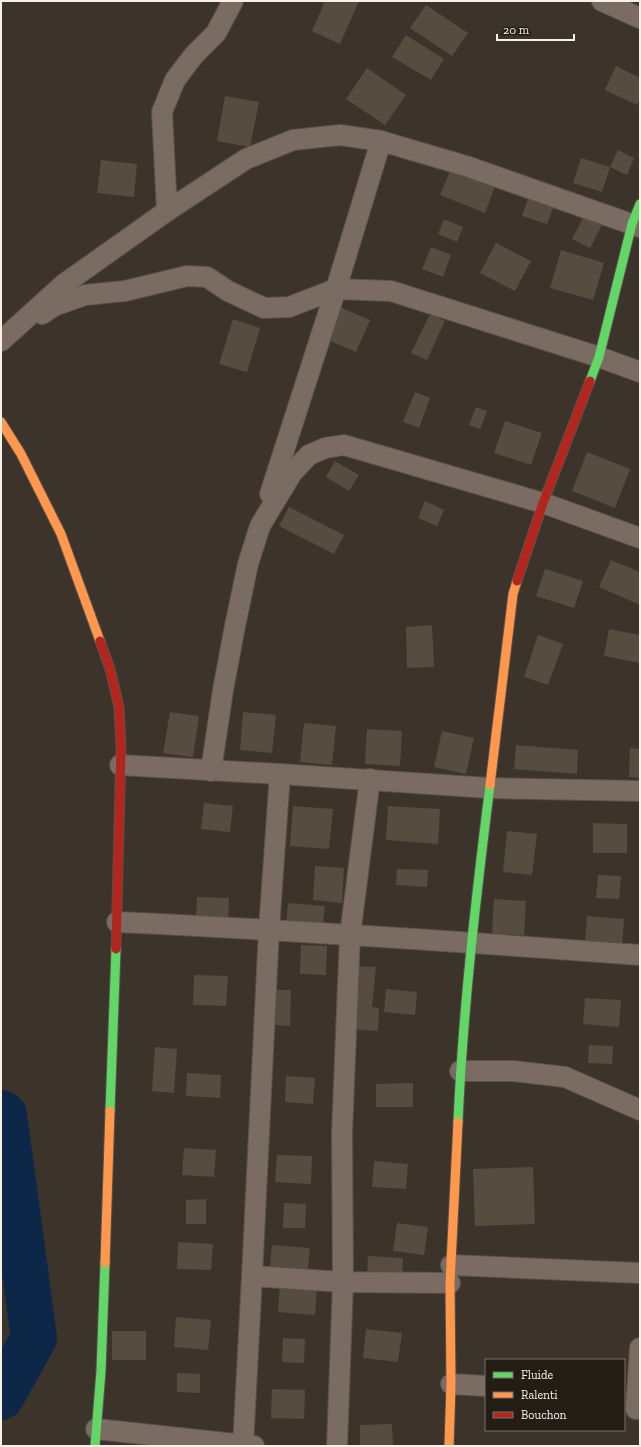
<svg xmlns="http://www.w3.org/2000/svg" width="641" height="1447" font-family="'Zilla Slab',serif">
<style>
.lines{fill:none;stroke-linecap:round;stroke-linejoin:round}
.river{stroke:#0c2748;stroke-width:46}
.building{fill:#564c40}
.street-casing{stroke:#59524b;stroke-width:22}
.fast-casing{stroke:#59524b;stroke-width:11}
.slow-casing{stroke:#59524b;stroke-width:11}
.jam-casing{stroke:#59524b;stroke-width:11}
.street{stroke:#7a6c62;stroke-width:20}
.fast{stroke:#63d668;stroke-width:9}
.slow{stroke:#ff974d;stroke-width:9}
.jam{stroke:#b3261e;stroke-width:9}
</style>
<rect width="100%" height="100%" fill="#3c342b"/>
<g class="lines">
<polyline class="river" points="1,1113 4,1115 34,1338 1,1397"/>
</g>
<g class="building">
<polygon points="325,1 359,1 340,44 312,31"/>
<polygon points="426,5 468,33 452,56 410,28"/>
<polygon points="406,35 444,59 431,80 392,57"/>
<polygon points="616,66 640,78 640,99 637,105 605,90"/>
<polygon points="367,68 406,95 385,125 346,99"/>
<polygon points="225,96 259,102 250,147 217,141"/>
<polygon points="618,150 634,158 627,175 610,167"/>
<polygon points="581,158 610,167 602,192 573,183"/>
<polygon points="101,160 137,164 134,197 97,193"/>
<polygon points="451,169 495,186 485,213 440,195"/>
<polygon points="528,199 553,208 547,224 522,216"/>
<polygon points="584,216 602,225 590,248 572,239"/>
<polygon points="444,219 463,227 457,242 438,234"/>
<polygon points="496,243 531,261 515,291 480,273"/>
<polygon points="431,247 451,255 443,277 422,269"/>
<polygon points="561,250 604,263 593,300 550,288"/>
<polygon points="340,307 370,320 356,352 326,339"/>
<polygon points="430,314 445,321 427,360 411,353"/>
<polygon points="233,319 260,328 247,372 219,364"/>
<polygon points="415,392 430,398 419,428 403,422"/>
<polygon points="476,407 487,411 480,429 469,425"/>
<polygon points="505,421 542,433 531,465 494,453"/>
<polygon points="587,452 630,469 615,508 572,491"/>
<polygon points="335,461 359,475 349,491 326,477"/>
<polygon points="425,501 444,510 437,526 418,518"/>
<polygon points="289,507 344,535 334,554 279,526"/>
<polygon points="611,560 640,572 640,605 599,587"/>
<polygon points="545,569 583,581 574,608 536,596"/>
<polygon points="432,625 434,667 407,668 406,627"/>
<polygon points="609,629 640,635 640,663 604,656"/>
<polygon points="538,635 563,644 548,685 524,677"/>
<polygon points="170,712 199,716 193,757 163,753"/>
<polygon points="243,712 276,715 272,753 240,750"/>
<polygon points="304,723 336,726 332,765 300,762"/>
<polygon points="367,729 402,731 400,766 365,764"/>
<polygon points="442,731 474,738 466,774 434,767"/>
<polygon points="516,745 578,750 577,774 514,769"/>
<polygon points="630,748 640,749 640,778 629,777"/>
<polygon points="204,803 233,806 230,832 201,829"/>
<polygon points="293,806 333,809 329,849 290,846"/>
<polygon points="388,806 440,809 438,844 386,840"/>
<polygon points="593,823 627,824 627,853 593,853"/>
<polygon points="507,831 537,834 532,875 503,872"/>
<polygon points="315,866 344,868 342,903 313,900"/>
<polygon points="397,869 428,870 427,887 396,885"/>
<polygon points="598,875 621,876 619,899 596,898"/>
<polygon points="197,897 229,898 228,924 196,923"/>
<polygon points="494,899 526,901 524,935 492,934"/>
<polygon points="288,903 325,906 322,931 286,928"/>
<polygon points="587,916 624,919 622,945 585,943"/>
<polygon points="301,945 327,946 326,975 300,974"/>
<polygon points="354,966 376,967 372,1007 379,1008 378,1031 349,1029"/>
<polygon points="194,975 228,976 226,1006 193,1005"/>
<polygon points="386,989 417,992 415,1015 384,1012"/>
<polygon points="275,990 291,990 290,1026 274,1025"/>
<polygon points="585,998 621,1000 619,1027 583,1024"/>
<polygon points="589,1045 613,1046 612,1064 588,1063"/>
<polygon points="155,1047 177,1049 174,1093 152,1091"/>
<polygon points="187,1073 221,1075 220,1098 186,1096"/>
<polygon points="286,1076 315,1078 313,1104 285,1102"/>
<polygon points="413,1083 413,1107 376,1107 376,1084"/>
<polygon points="184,1148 216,1150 214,1177 182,1175"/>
<polygon points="277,1155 312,1156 311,1184 275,1182"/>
<polygon points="374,1161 408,1164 406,1189 372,1187"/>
<polygon points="533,1167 535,1224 475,1226 473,1169"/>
<polygon points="206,1199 206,1224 186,1224 186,1200"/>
<polygon points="284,1203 306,1204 305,1228 283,1228"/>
<polygon points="397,1223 428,1227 424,1255 393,1251"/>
<polygon points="178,1242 213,1244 211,1270 177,1269"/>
<polygon points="272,1245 310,1248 307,1278 269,1276"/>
<polygon points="368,1256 403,1258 402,1279 367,1277"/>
<polygon points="280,1284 317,1288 315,1315 278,1312"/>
<polygon points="176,1317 211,1320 208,1350 174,1347"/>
<polygon points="366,1329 402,1333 398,1362 363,1358"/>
<rect x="112" y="1331" width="34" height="29"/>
<polygon points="283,1338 305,1339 304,1363 282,1362"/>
<polygon points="177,1373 200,1374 200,1393 177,1392"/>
<polygon points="272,1389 305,1390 304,1419 271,1418"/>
<polygon points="392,1424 393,1446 360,1446 360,1425"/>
</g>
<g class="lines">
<g class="street-casing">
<g id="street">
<polyline points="602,1 640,18"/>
<polyline points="167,211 162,112 175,80 194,55 216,33 233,1"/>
<polyline points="42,314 54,306 85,295 125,291 187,276 207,277 228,291 264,308 289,307 336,289 391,291 599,357 640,372"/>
<polyline points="1,341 64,284 167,211 246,159 293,140 340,135 381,141 466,166 640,227"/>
<polyline points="270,494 336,289 381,141"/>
<polyline points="120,765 280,774 489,788 640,791"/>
<polyline points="211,771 223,690 235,626 248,564 260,526 292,473 309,455 325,448 344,445 543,503 640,538"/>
<path d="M117,922C291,930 466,942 640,955"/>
<polyline points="460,1071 513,1071 565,1077 640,1110"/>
<polyline points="451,1265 640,1273"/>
<polyline points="252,1276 343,1282 450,1283"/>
<polyline points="451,1384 486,1386"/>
<polyline points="636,1409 640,1348"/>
<polyline points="96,1429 254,1446"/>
<polyline points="243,1446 252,1276 269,929 280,774"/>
<polyline points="337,1446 343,1282 342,1133 350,935 370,779"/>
</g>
</g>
<g class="fast-casing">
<g id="fast">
<polyline points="590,381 599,357 632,224 640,204"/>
<polyline points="110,1111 116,949"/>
<path d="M458,1122C463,1009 476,897 490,785"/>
<polyline points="95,1446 101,1371 105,1263"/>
</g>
</g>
<g class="slow-casing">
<g id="slow">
<polyline points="1,422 21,454 61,534 100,641"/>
<polyline points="490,785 513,594 517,581"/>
<polyline points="105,1263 110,1111"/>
<polyline points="449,1446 451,1384 450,1283 458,1122"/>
</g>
</g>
<g class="jam-casing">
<g id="jam">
<polyline points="517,581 543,503 590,381"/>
<polyline points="100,641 110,669 119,707 121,747 116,949"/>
</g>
</g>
<use href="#street" class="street"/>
<use href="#fast" class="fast"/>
<use href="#slow" class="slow"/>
<use href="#jam" class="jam"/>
</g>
<rect width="641" height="1447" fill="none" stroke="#f9f0e6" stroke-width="4"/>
<rect x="485" y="1359" width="140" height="72" fill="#241d16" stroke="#797169"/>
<rect x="493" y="1372" width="20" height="6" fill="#63d668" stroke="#797169"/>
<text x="521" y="1379" font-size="12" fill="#f9f0e6">Fluide</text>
<rect x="493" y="1392" width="20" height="6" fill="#ff974d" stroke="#797169"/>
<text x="521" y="1399" font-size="12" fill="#f9f0e6">Ralenti</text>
<rect x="493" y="1412" width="20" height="6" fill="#b3261e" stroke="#797169"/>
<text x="521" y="1419" font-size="12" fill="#f9f0e6">Bouchon</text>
<path d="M497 34v6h77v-6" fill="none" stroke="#f9f0e6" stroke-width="2"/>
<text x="503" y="34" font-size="12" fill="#f9f0e6" stroke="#241d16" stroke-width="3" paint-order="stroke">20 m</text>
</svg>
